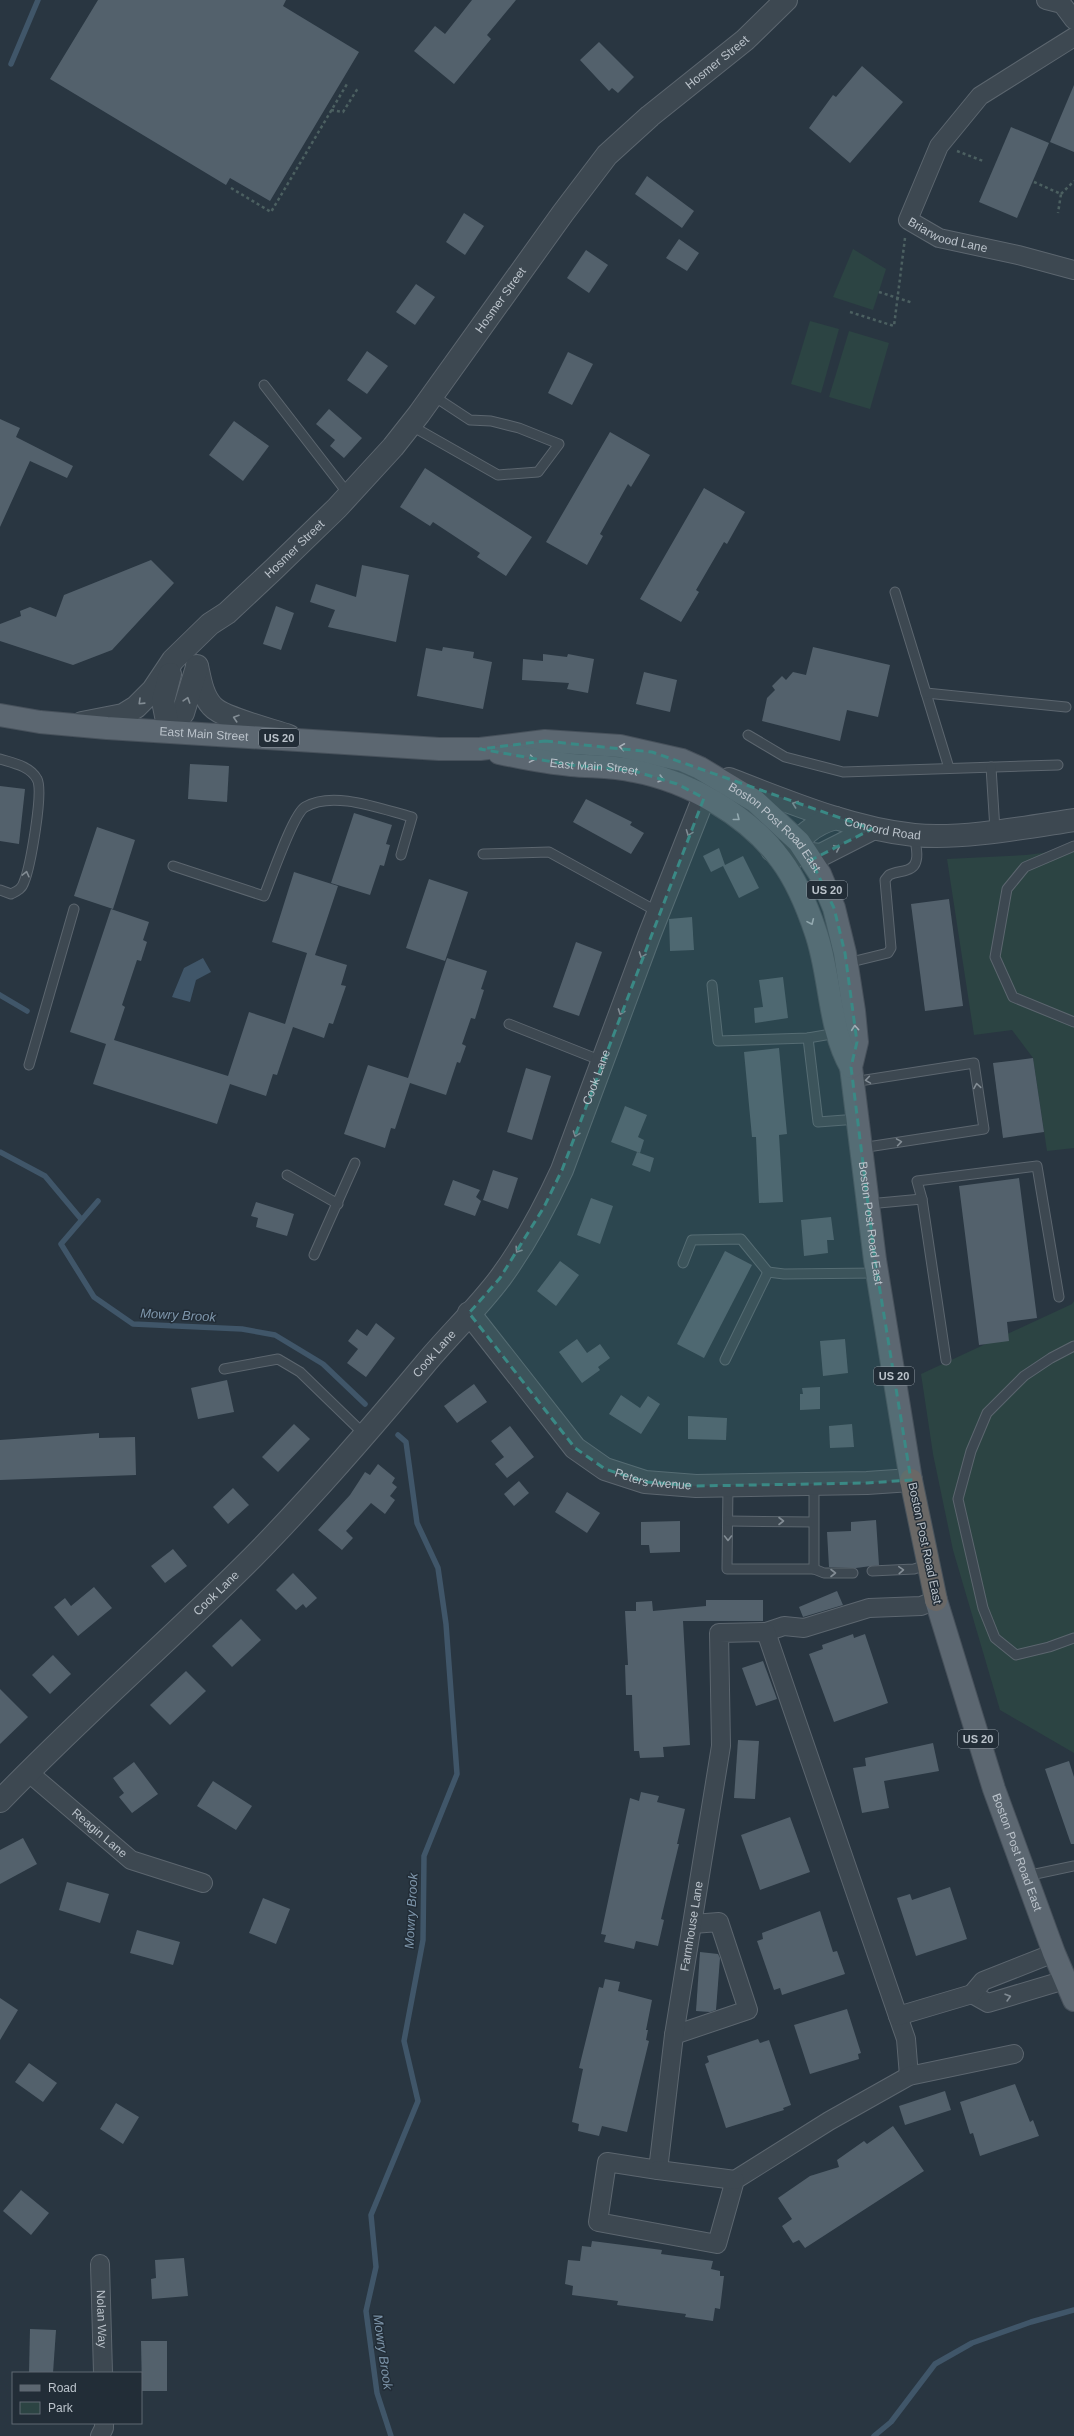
<svg xmlns="http://www.w3.org/2000/svg" width="1074" height="2436" font-family="Arial,sans-serif">
<style>
.green{fill:#2c4443}
.water{fill:#405669}
.lines{fill:none;stroke-linecap:round;stroke-linejoin:round}
.stream{stroke:#405669;stroke-width:5.5}
.building{fill:#53616c}
.service-casing{stroke:#5c666f;stroke-width:11}
.minor-casing{stroke:#5c666f;stroke-width:20}
.tertiary-casing{stroke:#5c666f;stroke-width:24}
.primary-casing{stroke:#47515b;stroke-width:24}
.trunk-casing{stroke:#48535c;stroke-width:24}
.path{stroke:#4c6061;stroke-width:2.5;stroke-dasharray:3 3;stroke-linecap:butt}
.service{stroke:#3d4851;stroke-width:9}
.minor{stroke:#3d4851;stroke-width:18}
.tertiary{stroke:#3d4851;stroke-width:22}
.primary{stroke:#5c6771;stroke-width:22}
.trunk{stroke:#6a6866;stroke-width:22}
.oneway{stroke:#828c94}
.oneway2{stroke:#a8b1b9}
.marked{fill:#3a8985;fill-opacity:0.2;stroke:#3a8985;stroke-width:3;stroke-dasharray:8 5;stroke-linejoin:round}
.labels{text-anchor:middle;dominant-baseline:central;stroke-width:3;stroke-linejoin:round;paint-order:stroke}
.shield{fill:#222d37;stroke:#8d969f;stroke-width:1}
.shield-label{font-size:11px;font-weight:bold;fill:#bbc3cb}
.street-label{font-size:12px;fill:#bbc3cb;stroke:#222d37}
.water-label{font-size:13px;font-style:italic;fill:#7e96ab;stroke:#222d37}
</style>
<rect width="100%" height="100%" fill="#293641"/>
<g class="green">
<polygon points="853,249 886,269 873,310 833,297"/>
<polygon points="810,321 839,329 821,393 791,384"/>
<polygon points="849,331 889,343 870,409 829,397"/>
<polygon points="1074,849 1074,1148 1047,1151 1033,1058 1012,1030 974,1035 947,859 1026,855"/>
<polygon points="1074,1301 1074,1753 1000,1710 953,1550 933,1454 921,1374 1072,1304"/>
</g>
<polygon class="water" points="203,958 211,972 196,980 190,1002 172,997 184,968"/>
<g class="lines">
<g class="stream">
<polyline points="11,64 38,0"/>
<polyline points="0,995 27,1011"/>
<polyline points="0,1152 45,1176 81,1219"/>
<polyline points="98,1201 61,1244 94,1297 133,1324 242,1329 275,1335 323,1364 365,1404"/>
<polyline points="391,2436 377,2393 366,2311 376,2267 371,2215 418,2101 404,2041 423,1940 424,1856 457,1774 446,1624 438,1568 417,1523 406,1442 398,1435"/>
<polyline points="874,2436 891,2422 935,2364 972,2343 1031,2322 1074,2310"/>
</g>
</g>
<g class="building">
<polygon points="98,0 286,0 283,6 359,52 270,201 230,178 226,185 50,79"/>
<polygon points="472,0 516,0 487,35 491,39 454,84 414,51 435,26 445,34"/>
<polygon points="599,42 634,77 618,93 612,88 609,91 580,60"/>
<polygon points="862,66 903,102 850,163 809,128 833,95 836,97"/>
<polygon points="1074,85 1074,152 1050,142"/>
<polygon points="1011,127 1049,143 1017,218 979,202"/>
<polygon points="647,176 694,211 682,228 635,194"/>
<polygon points="464,213 484,226 465,255 446,242"/>
<polygon points="679,239 699,253 687,271 666,258"/>
<polygon points="586,250 608,265 589,293 567,278"/>
<polygon points="416,284 435,297 415,325 396,312"/>
<polygon points="367,351 388,366 367,394 347,380"/>
<polygon points="568,352 593,364 572,405 548,393"/>
<polygon points="329,409 362,438 344,458 330,446 335,440 316,424"/>
<polygon points="0,419 20,428 16,437 73,466 67,478 30,461 0,527"/>
<polygon points="234,421 269,446 243,481 209,455"/>
<polygon points="610,432 650,455 631,487 628,484 600,534 603,536 587,565 546,542"/>
<polygon points="425,468 532,537 506,576 477,557 480,553 433,522 430,526 400,507"/>
<polygon points="704,488 745,512 727,544 724,542 696,590 699,592 681,622 640,599"/>
<polygon points="151,560 174,583 112,650 73,665 0,641 0,624 21,616 20,611 30,607 56,617 64,595"/>
<polygon points="362,565 409,575 396,642 328,627 335,610 310,602 316,584 356,597"/>
<polygon points="276,606 294,613 281,650 263,644"/>
<polygon points="443,647 474,652 473,658 492,662 483,709 417,696 426,648 442,651"/>
<polygon points="813,647 890,665 878,717 847,710 840,741 762,721 767,698 775,690 772,686 782,676 786,680 793,672 806,675"/>
<polygon points="543,654 567,657 568,654 594,659 588,693 567,689 569,683 522,680 523,659 543,661"/>
<polygon points="644,672 677,680 670,712 636,704"/>
<polygon points="190,764 229,766 227,802 188,799"/>
<polygon points="0,786 25,789 19,844 0,841"/>
<polygon points="586,799 632,822 630,825 644,833 631,854 573,822"/>
<polygon points="354,813 392,825 386,844 390,845 384,866 380,865 370,895 331,883"/>
<polygon points="97,827 135,840 113,909 74,896"/>
<polygon points="719,848 725,865 743,856 759,888 739,898 723,866 711,872 703,856"/>
<polygon points="294,872 338,886 315,955 347,965 341,985 346,986 333,1024 329,1023 324,1038 293,1027 277,1075 273,1074 266,1096 230,1084 217,1124 93,1084 106,1044 70,1032 111,909 149,922 143,940 147,942 141,961 137,960 122,1005 125,1007 114,1040 228,1076 249,1012 285,1024 307,953 272,942"/>
<polygon points="429,879 468,892 445,961 406,948"/>
<polygon points="949,899 963,1006 925,1011 911,904"/>
<polygon points="692,917 694,950 670,951 669,919"/>
<polygon points="576,942 602,952 579,1016 553,1007"/>
<polygon points="447,958 487,971 481,989 484,990 475,1019 471,1018 462,1044 466,1046 460,1063 457,1062 446,1095 410,1083 395,1129 391,1128 385,1148 344,1134 368,1065 408,1078"/>
<polygon points="783,977 788,1018 755,1023 754,1008 763,1007 759,980"/>
<polygon points="779,1048 787,1134 779,1135 783,1202 759,1203 756,1137 752,1137 744,1052"/>
<polygon points="1033,1058 1044,1132 1003,1138 993,1063"/>
<polygon points="526,1068 551,1076 532,1140 507,1132"/>
<polygon points="625,1106 647,1115 638,1137 644,1140 640,1153 611,1142"/>
<polygon points="637,1152 654,1158 650,1172 632,1165"/>
<polygon points="493,1170 518,1178 508,1209 483,1200"/>
<polygon points="1019,1178 1037,1318 1007,1322 1009,1341 979,1345 959,1186"/>
<polygon points="453,1180 480,1190 476,1197 481,1201 475,1216 444,1205"/>
<polygon points="591,1198 613,1206 600,1244 577,1235"/>
<polygon points="256,1202 294,1214 287,1236 256,1227 258,1218 251,1216"/>
<polygon points="831,1217 834,1240 827,1240 828,1253 804,1256 801,1220"/>
<polygon points="725,1251 752,1265 704,1358 677,1344"/>
<polygon points="560,1261 579,1275 556,1306 537,1291"/>
<polygon points="376,1323 395,1338 366,1377 347,1363 358,1349 348,1341 357,1329 367,1336"/>
<polygon points="577,1339 587,1353 600,1344 610,1358 598,1367 600,1370 582,1383 559,1352"/>
<polygon points="845,1339 848,1373 823,1376 820,1341"/>
<polygon points="227,1380 234,1412 198,1419 191,1388"/>
<polygon points="474,1384 487,1402 457,1423 444,1406"/>
<polygon points="820,1387 820,1409 800,1410 800,1394 803,1394 802,1388"/>
<polygon points="621,1395 640,1408 648,1396 660,1404 641,1434 609,1414"/>
<polygon points="688,1416 727,1418 726,1440 688,1439"/>
<polygon points="294,1424 310,1439 278,1472 262,1457"/>
<polygon points="852,1424 854,1447 830,1448 829,1426"/>
<polygon points="510,1426 534,1457 507,1478 495,1464 504,1457 491,1441"/>
<polygon points="99,1433 99,1438 135,1437 136,1475 0,1480 0,1440"/>
<polygon points="378,1464 395,1478 392,1483 397,1487 390,1496 395,1500 385,1514 371,1503 346,1531 353,1538 342,1550 318,1530 350,1495 365,1472 370,1475"/>
<polygon points="519,1481 529,1493 514,1506 504,1494"/>
<polygon points="233,1488 249,1505 228,1524 213,1507"/>
<polygon points="567,1492 600,1513 587,1533 555,1512"/>
<polygon points="876,1520 879,1565 856,1568 829,1567 827,1532 851,1531 851,1522"/>
<polygon points="680,1521 680,1552 650,1553 649,1545 641,1545 641,1522"/>
<polygon points="173,1549 187,1566 165,1583 151,1566"/>
<polygon points="293,1573 317,1598 306,1608 303,1604 296,1610 276,1590"/>
<polygon points="94,1587 112,1608 78,1636 54,1607 65,1598 71,1606"/>
<polygon points="837,1591 843,1605 803,1617 799,1607"/>
<polygon points="706,1600 763,1600 763,1621 683,1621 690,1745 663,1747 664,1757 640,1758 639,1751 634,1751 632,1695 626,1695 625,1665 628,1665 625,1611 636,1611 636,1602 652,1601 653,1611 706,1606"/>
<polygon points="241,1619 261,1640 232,1667 212,1646"/>
<polygon points="853,1634 854,1638 865,1634 888,1703 834,1722 809,1654 823,1649 822,1645"/>
<polygon points="53,1655 71,1674 50,1694 32,1675"/>
<polygon points="763,1661 777,1699 756,1706 742,1668"/>
<polygon points="186,1671 206,1691 170,1725 150,1705"/>
<polygon points="0,1689 28,1717 0,1744"/>
<polygon points="738,1740 759,1741 755,1799 734,1798"/>
<polygon points="933,1743 939,1771 884,1781 889,1808 862,1813 853,1768 866,1766 865,1758"/>
<polygon points="1069,1761 1074,1777 1074,1844 1071,1844 1045,1769"/>
<polygon points="134,1762 158,1794 132,1813 119,1797 124,1793 113,1778"/>
<polygon points="213,1781 252,1806 236,1830 197,1806"/>
<polygon points="641,1792 659,1796 657,1802 685,1809 677,1844 679,1844 661,1919 664,1920 658,1946 636,1941 634,1949 604,1942 606,1935 601,1934 630,1798 639,1801"/>
<polygon points="790,1817 810,1872 760,1890 741,1835"/>
<polygon points="23,1838 37,1864 0,1884 0,1850"/>
<polygon points="67,1882 109,1894 100,1923 59,1910"/>
<polygon points="950,1887 967,1939 916,1956 897,1898 910,1894 912,1900"/>
<polygon points="263,1898 290,1909 276,1944 249,1933"/>
<polygon points="820,1911 833,1952 837,1951 845,1974 782,1995 780,1988 774,1990 757,1941 763,1939 762,1933"/>
<polygon points="137,1930 180,1942 173,1965 130,1953"/>
<polygon points="700,1952 718,1954 720,1958 716,2010 710,2012 696,2011"/>
<polygon points="605,1979 620,1982 618,1991 652,2000 646,2030 648,2030 646,2040 649,2041 627,2132 602,2126 599,2136 578,2131 579,2124 572,2122 583,2069 579,2068 599,1987 603,1988"/>
<polygon points="0,1998 18,2010 0,2040"/>
<polygon points="847,2009 861,2053 858,2054 859,2059 810,2074 794,2025"/>
<polygon points="758,2039 760,2043 769,2040 791,2105 783,2108 784,2110 726,2128 705,2064 709,2062 707,2056"/>
<polygon points="29,2063 57,2083 43,2102 15,2082"/>
<polygon points="1015,2084 1030,2122 1033,2120 1039,2136 980,2156 973,2133 970,2134 960,2102"/>
<polygon points="945,2091 951,2110 905,2125 899,2106"/>
<polygon points="116,2103 139,2117 123,2144 100,2129"/>
<polygon points="893,2126 924,2171 805,2248 799,2240 793,2243 782,2226 792,2219 778,2198 810,2176 839,2167 837,2160 864,2141 867,2144"/>
<polygon points="21,2190 49,2213 31,2235 3,2211"/>
<polygon points="592,2241 662,2250 661,2254 713,2261 711,2269 720,2271 720,2276 724,2276 720,2309 715,2308 713,2321 685,2317 686,2314 617,2305 618,2301 572,2295 573,2286 565,2284 568,2260 580,2261 582,2246 591,2247"/>
<polygon points="184,2258 188,2296 152,2299 151,2279 156,2278 155,2260"/>
<polygon points="30,2329 56,2330 53,2373 29,2373"/>
<polygon points="141,2341 167,2341 167,2391 142,2391"/>
</g>
<g class="lines">
<g class="service-casing">
<g id="service">
<polyline points="264,385 349,495"/>
<polyline points="410,425 498,475 538,472 559,444 519,428 491,421 470,420 432,395"/>
<polyline points="895,592 949,768"/>
<polyline points="926,693 1066,707"/>
<polyline points="748,735 785,757 843,772 1058,765"/>
<path d="M0,759C13,763 30,766 37,779C44,791 30,868 24,882C22,889 17,891 11,894L0,890"/>
<polyline points="991,767 995,830"/>
<polyline points="1074,846 1025,867 1007,889 995,957 1013,997 1074,1022"/>
<polyline points="483,854 549,852 658,912"/>
<path d="M173,866L264,896C271,879 293,814 305,807C333,790 381,809 412,817L401,855"/>
<path d="M847,963L888,953L891,948L885,880L889,875C895,872 901,872 907,870C922,866 916,846 914,835"/>
<polyline points="712,985 718,1041 808,1038 837,1033"/>
<polyline points="509,1024 602,1061"/>
<polyline points="808,1038 818,1122 858,1119"/>
<polyline points="29,1065 74,909"/>
<polyline points="853,1082 974,1063 984,1129 861,1148"/>
<polyline points="287,1175 338,1204"/>
<polyline points="922,1199 917,1181 1037,1166 1059,1297"/>
<polyline points="868,1204 922,1199 946,1360"/>
<polyline points="314,1255 355,1163"/>
<polyline points="683,1263 692,1240 741,1239 768,1272"/>
<polyline points="1074,1346 1051,1358 1024,1376 987,1413 971,1451 958,1499 983,1608 995,1638 1016,1655 1049,1647 1074,1638"/>
<polyline points="725,1360 768,1272 784,1274 877,1273"/>
<polyline points="224,1369 278,1359 300,1372 365,1435"/>
<polyline points="728,1485 727,1569 814,1569 824,1573 853,1573"/>
<polyline points="728,1521 813,1522"/>
<polyline points="814,1569 814,1485"/>
<polyline points="872,1571 914,1569 929,1564"/>
<polyline points="1026,1876 1074,1866"/>
</g>
</g>
<g class="minor-casing">
<g id="minor">
<polyline points="1046,0 1062,4 1074,20"/>
<path id="s1" d="M1074,37L980,96L939,146L908,220L939,238L1018,255L1074,270"/>
<polyline points="766,1632 784,1626 804,1628 869,1608 921,1606 936,1600"/>
<path id="s2" d="M28,1772L131,1860L203,1883"/>
<polyline points="972,1994 988,2003 1065,1980"/>
<polyline points="898,2016 906,2039 909,2076"/>
<polyline points="674,2035 748,2010 719,1922 693,1924"/>
<path id="s3" d="M1014,2054L909,2076L829,2121L735,2180L717,2244L598,2222L607,2162L658,2170L674,2035L721,1746L719,1633L766,1632L898,2016L972,1994L983,1981L1054,1953"/>
<polyline points="658,2170 735,2180"/>
<path id="s4" d="M100,2264L103,2373"/>
<polyline points="100,2436 104,2428 104,2423"/>
</g>
</g>
<g class="tertiary-casing">
<g id="tertiary">
<path d="M197,666C200,679 202,695 212,706C222,718 272,730 289,736"/>
<path id="s5" d="M82,723L123,715L136,707L153,690L173,660L210,624L227,613L274,569L337,508L393,447L419,414L563,213L607,155L650,116L745,40L786,0"/>
<polyline points="169,731 183,713 197,667"/>
<polyline points="169,731 163,701 170,674"/>
<path id="s6" d="M729,779C789,802 850,828 914,835C960,840 1028,827 1074,820"/>
<polyline points="772,850 821,855 872,829"/>
<path d="M792,859C794,837 817,823 836,818"/>
<path id="s7" d="M469,1313L575,1448L605,1469L645,1482L696,1486L867,1483L911,1480"/>
<path id="s8" d="M0,1801C81,1717 169,1641 252,1558C313,1496 369,1431 425,1364C449,1335 478,1308 501,1277C525,1244 545,1207 562,1170L649,936L704,797"/>
</g>
</g>
<g class="primary-casing">
<g id="primary">
<path id="s9" d="M0,715L40,722L107,728L439,749H480L545,741L620,746L682,760L700,768L755,801L799,842L820,874L834,908L845,953L854,1011L857,1042L851,1067L875,1260L911,1480"/>
<path id="s10" d="M499,753C523,758 547,763 571,765C592,767 613,766 634,771C688,781 748,815 781,860C796,880 808,909 816,933C831,977 828,1027 851,1067"/>
<path id="s11" d="M936,1600L994,1789L1054,1953L1074,2000"/>
</g>
</g>
<g class="trunk-casing">
<polyline id="trunk" points="911,1480 936,1600"/>
</g>
<g class="path">
<polyline points="331,110 343,112 358,88"/>
<polyline points="957,151 983,161"/>
<polyline points="1034,182 1061,194 1058,213"/>
<polyline points="231,188 271,212 347,84"/>
<polyline points="1061,194 1074,181"/>
<polyline points="879,292 913,303"/>
<polyline points="850,312 894,326 905,238"/>
</g>
<use href="#service" class="service"/>
<use href="#minor" class="minor"/>
<use href="#tertiary" class="tertiary"/>
<use href="#primary" class="primary"/>
<use href="#trunk" class="trunk"/>
</g>
<defs><path id="oneway-chevron" d="M-2-3.5L2.5 0L-2 3.5" fill="none" stroke-width="1.6" stroke-linecap="round" stroke-linejoin="round"/></defs>
<g class="oneway">
<use href="#oneway-chevron" transform="translate(187 700) rotate(-72)"/>
<use href="#oneway-chevron" transform="translate(141 702) rotate(136)"/>
<use href="#oneway-chevron" transform="translate(236 718) rotate(-162)"/>
<use href="#oneway-chevron" transform="translate(795 804) rotate(-160)"/>
<use href="#oneway-chevron" transform="translate(689 833) rotate(111)"/>
<use href="#oneway-chevron" transform="translate(837 848) rotate(-25)"/>
<use href="#oneway-chevron" transform="translate(26 874) rotate(-76)"/>
<use href="#oneway-chevron" transform="translate(642 955) rotate(110)"/>
<use href="#oneway-chevron" transform="translate(621 1012) rotate(110)"/>
<use href="#oneway-chevron" transform="translate(868 1080) rotate(171)"/>
<use href="#oneway-chevron" transform="translate(977 1086) rotate(-99)"/>
<use href="#oneway-chevron" transform="translate(576 1134) rotate(110)"/>
<use href="#oneway-chevron" transform="translate(899 1142) rotate(-9)"/>
<use href="#oneway-chevron" transform="translate(518 1250) rotate(123)"/>
<use href="#oneway-chevron" transform="translate(781 1521)"/>
<use href="#oneway-chevron" transform="translate(728 1538) rotate(90)"/>
<use href="#oneway-chevron" transform="translate(901 1570) rotate(-3)"/>
<use href="#oneway-chevron" transform="translate(833 1573)"/>
<use href="#oneway-chevron" transform="translate(1008 1997) rotate(-16)"/>
</g>
<g class="oneway2">
<use href="#oneway-chevron" transform="translate(622 747) rotate(-172)"/>
<use href="#oneway-chevron" transform="translate(532 759) rotate(10)"/>
<use href="#oneway-chevron" transform="translate(661 779) rotate(17)"/>
<use href="#oneway-chevron" transform="translate(737 818) rotate(38)"/>
<use href="#oneway-chevron" transform="translate(811 922) rotate(66)"/>
<use href="#oneway-chevron" transform="translate(855 1028) rotate(-95)"/>
</g>
<path class="marked" d="M545,741L652,752L872,829L811,860L834,908L845,953L857,1042L851,1067L875,1260L911,1480L867,1483L696,1486L645,1482L605,1469L575,1448L469,1313L500,1278L544,1207L562,1170L704,798L677,784L634,771L570,765L480,749Z"/>
<g class="labels">
<g class="shield">
<rect x="259" y="729" width="40" height="18" rx="3"/>
<rect x="807" y="881" width="40" height="18" rx="3"/>
<rect x="874" y="1367" width="40" height="18" rx="3"/>
<rect x="958" y="1730" width="40" height="18" rx="3"/>
</g>
<g class="shield-label">
<text x="279" y="738">US 20</text>
<text x="827" y="890">US 20</text>
<text x="894" y="1376">US 20</text>
<text x="978" y="1739">US 20</text>
</g>
<g class="street-label">
<text stroke="none"><textPath href="#s5" startOffset="930">Hosmer Street</textPath></text>
<text stroke="none"><textPath href="#s1" startOffset="299">Briarwood Lane</textPath></text>
<text stroke="none"><textPath href="#s5" startOffset="606">Hosmer Street</textPath></text>
<text stroke="none"><textPath href="#s5" startOffset="282">Hosmer Street</textPath></text>
<text stroke="none"><textPath href="#s9" startOffset="205">East Main Street</textPath></text>
<text stroke="none"><textPath href="#s10" startOffset="96">East Main Street</textPath></text>
<text stroke="none"><textPath href="#s6" startOffset="162">Concord Road</textPath></text>
<text stroke="none"><textPath href="#s9" startOffset="802">Boston Post Road East</textPath></text>
<text stroke="none"><textPath href="#s8" startOffset="948">Cook Lane</textPath></text>
<text stroke="none"><textPath href="#s9" startOffset="1224">Boston Post Road East</textPath></text>
<text stroke="none"><textPath href="#s8" startOffset="624">Cook Lane</textPath></text>
<text stroke="none"><textPath href="#s7" startOffset="258">Peters Avenue</textPath></text>
<text transform="translate(925 1543) rotate(78)">Boston Post Road East</text>
<text stroke="none"><textPath href="#s8" startOffset="300">Cook Lane</textPath></text>
<text stroke="none"><textPath href="#s2" startOffset="94">Reagin Lane</textPath></text>
<text stroke="none"><textPath href="#s11" startOffset="265">Boston Post Road East</textPath></text>
<text stroke="none"><textPath href="#s3" startOffset="856">Farmhouse Lane</textPath></text>
<text stroke="none"><textPath href="#s4" startOffset="55">Nolan Way</textPath></text>
</g>
<g class="water-label">
<text transform="translate(178 1315) rotate(3)">Mowry Brook</text>
<text transform="translate(411 1911) rotate(-87)">Mowry Brook</text>
<text transform="translate(383 2352) rotate(82)">Mowry Brook</text>
</g>
</g>
<rect x="12" y="2372" width="130" height="52" fill="#222d37" stroke="#5f6972"/>
<rect x="20" y="2385" width="20" height="6" fill="#5c6771" stroke="#5f6972"/>
<text x="48" y="2392" font-size="12" fill="#bbc3cb">Road</text>
<rect x="20" y="2402" width="20" height="12" fill="#2c4443" stroke="#5f6972"/>
<text x="48" y="2412" font-size="12" fill="#bbc3cb">Park</text>
</svg>
